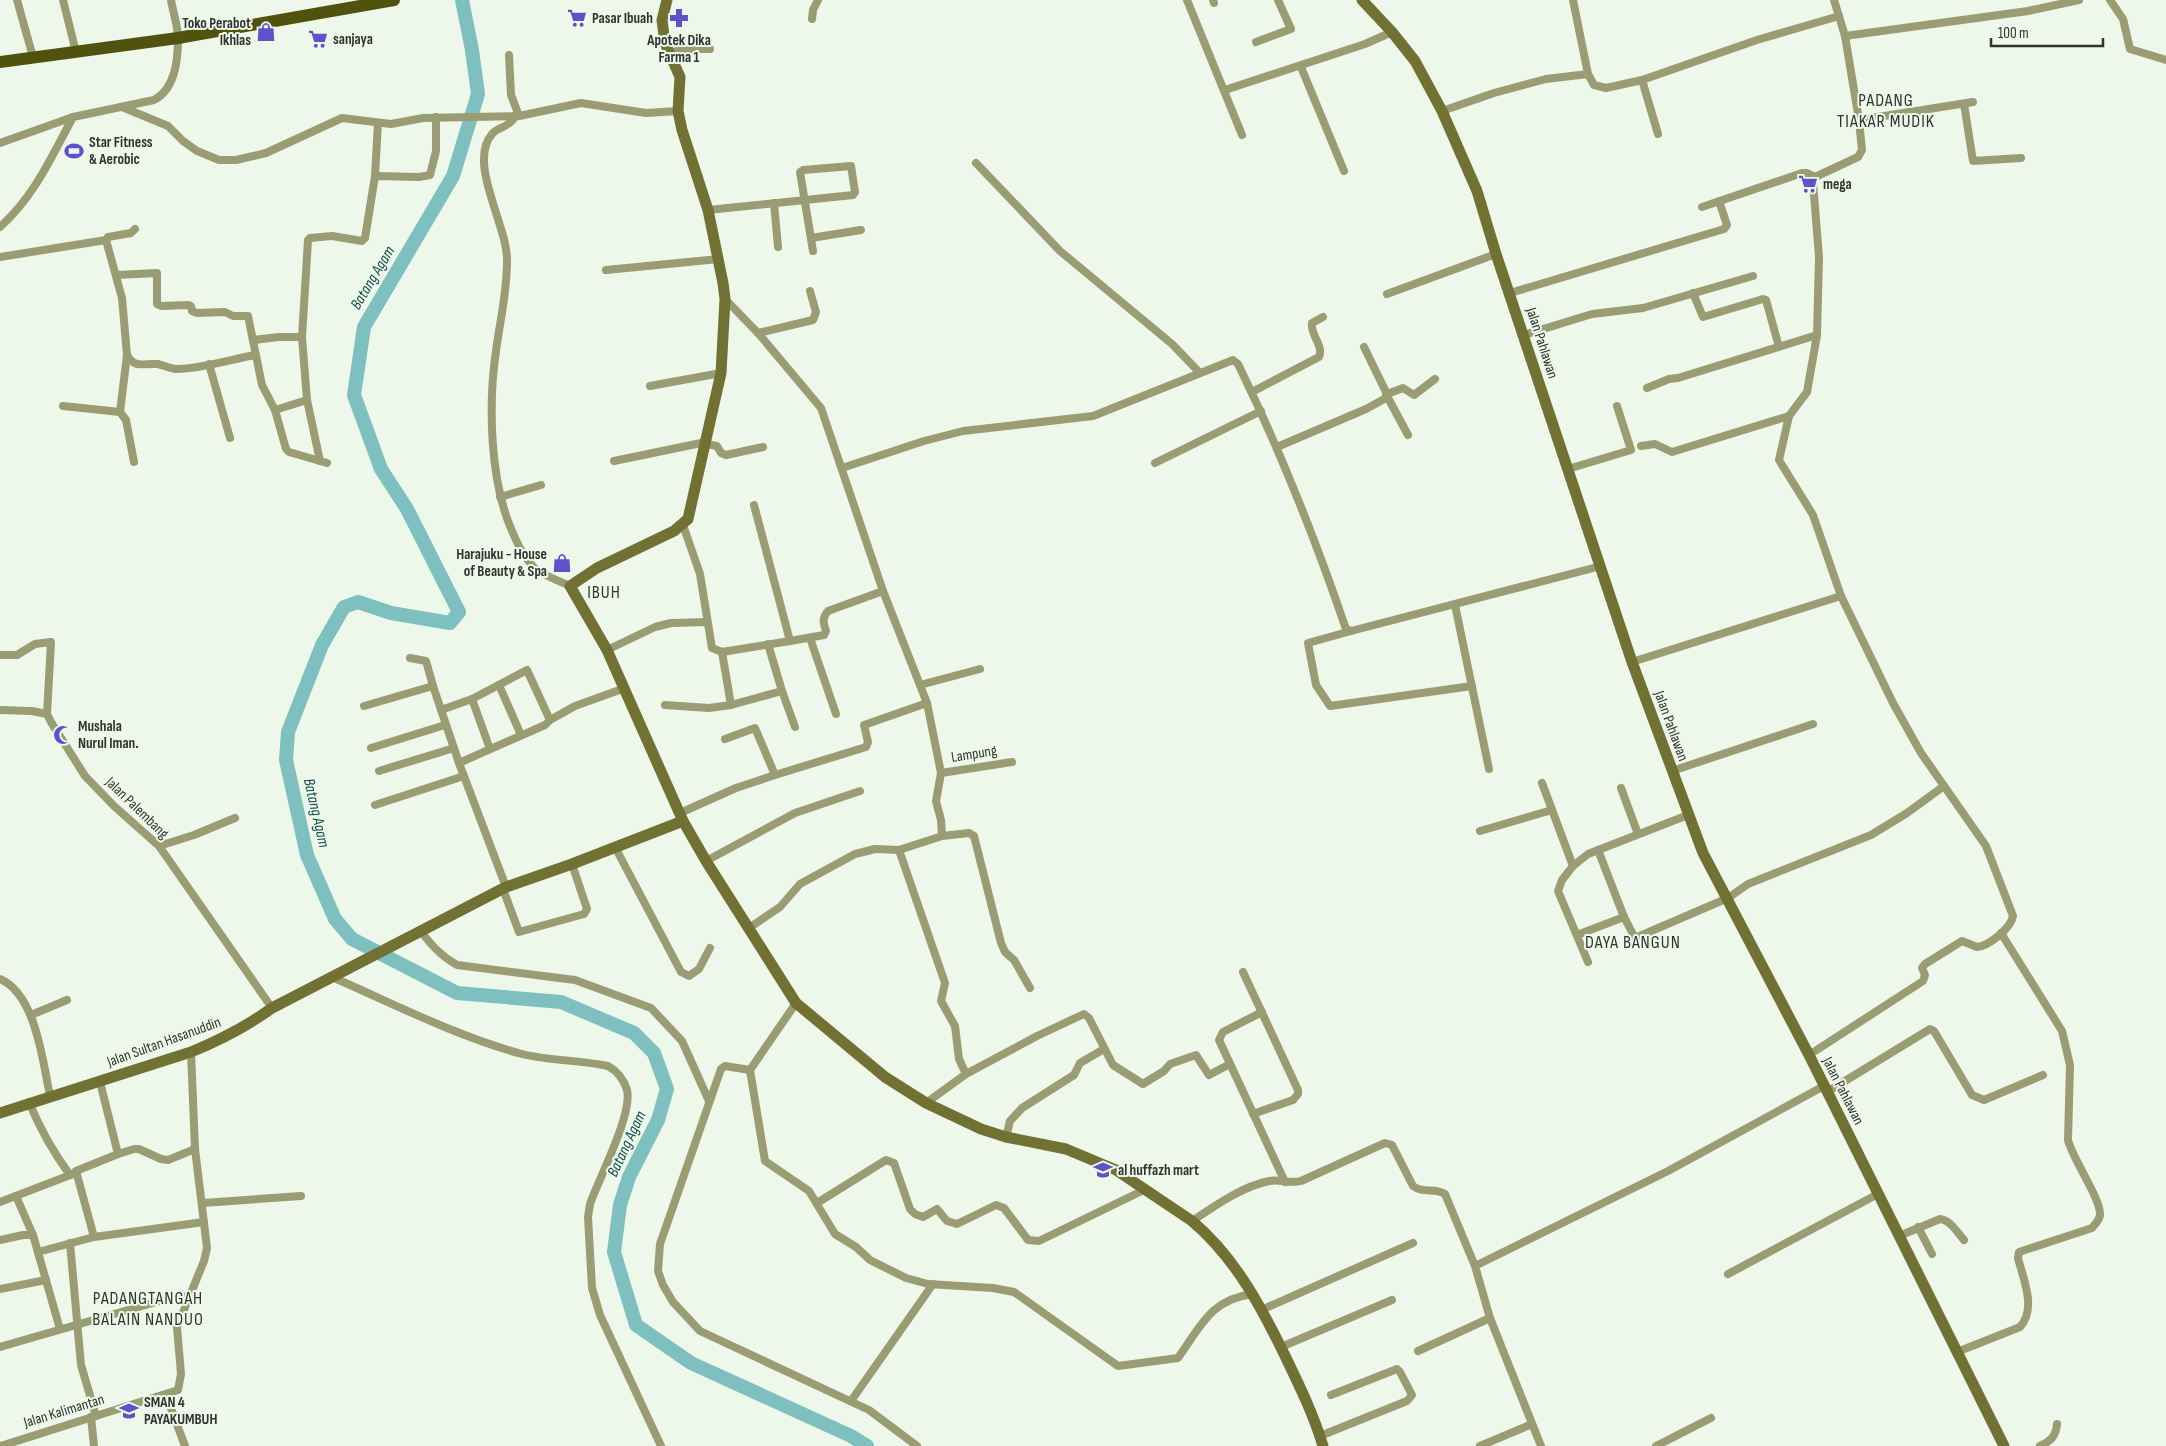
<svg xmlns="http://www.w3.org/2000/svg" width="2166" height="1446" font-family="'Sofia Sans Condensed',sans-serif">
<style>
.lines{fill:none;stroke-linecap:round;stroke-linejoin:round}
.river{stroke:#7ebfc0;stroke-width:14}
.street{stroke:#9a9c73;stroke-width:8}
.secondary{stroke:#707132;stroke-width:11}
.primary{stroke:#51520e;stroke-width:12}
.labels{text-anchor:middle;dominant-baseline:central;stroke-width:4;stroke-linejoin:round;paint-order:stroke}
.poi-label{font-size:15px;font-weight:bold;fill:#2f332e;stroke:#edf8ea;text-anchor:start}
.street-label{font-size:15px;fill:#2f332e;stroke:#edf8ea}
.water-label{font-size:16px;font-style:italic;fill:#124c4d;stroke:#edf8ea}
.quarter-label{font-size:18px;letter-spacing:1px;fill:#2f332e;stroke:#edf8ea}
</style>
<rect width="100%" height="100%" fill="#edf8ea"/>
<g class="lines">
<polyline class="river" points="462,0 472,50 478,94 453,176 364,327 354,395 381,469 407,509 459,612 450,623 391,613 358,602 344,607 322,645 288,732 286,760 307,855 335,919 352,939 457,993 561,1002 634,1033 654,1053 667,1089 658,1120 629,1177 620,1205 614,1252 636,1325 691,1363 851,1436 867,1446"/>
<g class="street">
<polyline points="17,0 33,57"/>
<polyline points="63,0 76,52"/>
<polyline points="1187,0 1242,135"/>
<polyline points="1213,0 1214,3"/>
<polyline points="1573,0 1588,74 1594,85 1606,88 1642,80 1757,40 1839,16"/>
<polyline points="2110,0 2123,19 2130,49 2166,60"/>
<polyline points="812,19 813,10 818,0"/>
<polyline points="1845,36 2028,11 2079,0"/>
<polyline points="1256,42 1291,29 1278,0"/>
<polyline points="669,53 687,49 710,49"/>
<polyline points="509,55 511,95 519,116"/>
<polyline points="1301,67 1344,171"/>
<polyline points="1642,80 1658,134"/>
<polyline points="1225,90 1365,44 1392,32"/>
<polyline points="1964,104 1973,161 2021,158"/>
<polyline points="122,107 168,126 183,141 197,151 219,160 236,160 266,153 342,118 391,124 423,118 519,116 581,103 646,113 678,111"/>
<polyline points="1442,111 1494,93 1546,79 1588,74"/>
<path d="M516,116C514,118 511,122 508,124C503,128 497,128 492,134C467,163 508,226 507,261C507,294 500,320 496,351C488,405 490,481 512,531C517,543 526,561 536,569C545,576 559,581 570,586"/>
<polyline points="1859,120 1973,102"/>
<polyline points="0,143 73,117"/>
<polyline points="976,163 1060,251 1172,344 1200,373"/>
<polyline points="375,176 378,123"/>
<polyline points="774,203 778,247"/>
<polyline points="1702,207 1802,173 1807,173 1815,177"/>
<polyline points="708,210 853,195 855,192 851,166 803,170 800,172 813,251"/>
<path d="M0,227C34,197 52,156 73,117L154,100C175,89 178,61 178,38C178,26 173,12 171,0"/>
<polyline points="811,238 861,230"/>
<polyline points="106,240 122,298 127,355 120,412 126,420 134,462"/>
<polyline points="0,257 106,240 108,237 131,233 135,229"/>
<polyline points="606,270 719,259"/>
<polyline points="116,275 157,273 157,304 161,306 189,305 191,306 192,311 197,313 225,312 233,316 248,316 262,385 275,410 286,449 289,452 327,463"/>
<polyline points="1510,293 1724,229 1727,225 1719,201"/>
<polyline points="1693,293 1703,317 1763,299 1766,300 1779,347"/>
<polyline points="1387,294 1496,254"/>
<polyline points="725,299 758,333 821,408 883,591 927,703 941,773 936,801 941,820 942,836 899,850 875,849 855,854 800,884 780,907 749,928"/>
<polyline points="758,333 813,320 816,312 810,291"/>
<polyline points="1524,335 1592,314 1643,308 1753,276"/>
<polyline points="253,340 279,337 302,337"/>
<path d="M127,355C135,369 143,363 157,364C163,365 169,368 175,369C197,370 233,359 255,355"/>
<polyline points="209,364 230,438"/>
<polyline points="650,386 721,373"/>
<polyline points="1647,388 1669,379 1678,378 1817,335"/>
<path d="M1252,392L1319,357C1324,345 1310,335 1312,323L1323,317"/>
<polyline points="1387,394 1403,388 1414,395 1435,379"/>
<polyline points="1387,396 1408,435"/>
<polyline points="63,406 120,412"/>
<polyline points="275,410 307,400"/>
<polyline points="706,444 717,446 721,453 726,455 763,447"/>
<polyline points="1641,446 1655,444 1672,452 1789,416"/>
<polyline points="1277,447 1366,409 1386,398 1386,392 1364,347"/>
<polyline points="320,461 307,400 302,337 308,240 310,238 332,236 362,241 365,238 375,176 419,177 430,175 436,151 436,117"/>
<polyline points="614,461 706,442"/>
<polyline points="1155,463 1261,411"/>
<path d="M842,468L924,441L963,431L1093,416L1233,360L1238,364C1280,450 1315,538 1346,629L1351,631L1601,566"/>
<polyline points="1568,469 1631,450 1617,406"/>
<polyline points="500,497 541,485"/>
<polyline points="683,525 700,574 712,648 722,652 790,641 754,505"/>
<polyline points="1455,605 1489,769"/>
<polyline points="1351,631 1308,643 1316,685 1330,706 1472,686"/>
<polyline points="810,638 836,714"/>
<path d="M790,641L824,635L826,631C823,622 822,618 828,611L883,591"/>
<polyline points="607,650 655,627 671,623 707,622"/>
<polyline points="722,652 731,705"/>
<polyline points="0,655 17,655 35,644 51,642 47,714"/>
<polyline points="410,658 426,661 433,686"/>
<polyline points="1632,662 1841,596"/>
<polyline points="499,685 521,735"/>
<polyline points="920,685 980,669"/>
<polyline points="782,691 795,727"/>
<polyline points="472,699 490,749"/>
<polyline points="665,705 709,708 731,705 782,691 768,644"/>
<polyline points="364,706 433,686 459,763 506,887"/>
<polyline points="0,710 32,711 47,714 51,722 85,776 114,806 159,846 272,1008"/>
<polyline points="441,710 472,699 527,670 550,720 545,725 459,763"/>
<polyline points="550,720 575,706 625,688"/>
<polyline points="371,748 445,725"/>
<polyline points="379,771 454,748"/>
<polyline points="1672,771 1813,724"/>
<polyline points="941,773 1012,762"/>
<polyline points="775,775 866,747 868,742 864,725 927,703"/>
<polyline points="1542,783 1573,866"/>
<polyline points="1621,788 1638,834"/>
<polyline points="375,805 464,776"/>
<polyline points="680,813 736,788 775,775 755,728 725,739"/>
<polyline points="1480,831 1552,810"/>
<polyline points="942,836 969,833 974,836 1001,943 1005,952 1014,960 1030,988"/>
<polyline points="159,846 194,835 235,818"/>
<polyline points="615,847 681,972 689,976 699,969 710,948"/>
<polyline points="899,850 945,983 941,1001 955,1026 959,1059 966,1074"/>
<polyline points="1598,850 1624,917 1635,938 1728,898 1748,884 1871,835 1907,813 1944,786"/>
<polyline points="706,861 795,813 860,791"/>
<polyline points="503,889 519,932 584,914 587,909 572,864"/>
<path d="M420,930C431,945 441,956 457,965L575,980L651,1008L682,1041L709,1101"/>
<polyline points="1577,935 1624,917"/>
<polyline points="1588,962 1558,891 1562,880 1573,866 1588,854 1688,815"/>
<polyline points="1243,972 1298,1090 1298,1094 1293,1100 1253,1114"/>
<path d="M332,977C394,1004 456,1036 522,1054C550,1061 580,1060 608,1066C617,1071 624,1080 627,1090C633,1114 599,1178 590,1204L588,1217L592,1288L600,1315L661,1446"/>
<path d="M0,979C36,994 43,1063 50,1096"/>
<path d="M796,1003L750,1070L765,1161L809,1191L835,1234L856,1247L870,1260L906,1278L928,1284L993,1288L1014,1292L1118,1366L1178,1358C1201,1326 1211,1299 1253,1294"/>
<polyline points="1262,1012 1223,1032 1219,1040 1285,1182"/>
<polyline points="31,1015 67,1000"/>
<path d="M1809,1055L1923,981L1925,975L1922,968L1925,964L1962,941L1977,947C1989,946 2011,928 2013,916L1986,846L1921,753L1893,703L1841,596L1813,515L1779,460L1789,416L1807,392L1817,335L1819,257L1813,182L1815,177L1858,157L1862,150L1859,120L1845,36L1834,0"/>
<polyline points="750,1070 725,1066 721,1069 660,1244 658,1271 663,1285 673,1302 700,1331 869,1410 917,1446"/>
<polyline points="1827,1092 1930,1029 1934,1031 1972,1095 1984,1100 2043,1075"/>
<path d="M29,1102C40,1129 53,1152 70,1175"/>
<polyline points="926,1103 966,1074 1037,1036 1084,1014 1089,1018 1113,1065 1143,1084 1164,1071 1170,1064 1196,1055 1209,1075 1230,1064"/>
<polyline points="1006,1137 1010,1121 1022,1108 1074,1075 1080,1063 1104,1049"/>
<polyline points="118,1154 134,1149 139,1149 161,1159 168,1160 195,1149"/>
<polyline points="16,1196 33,1235 60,1329"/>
<polyline points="0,1202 73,1174"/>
<polyline points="203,1203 301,1196"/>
<polyline points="817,1203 886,1160 894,1163 910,1209 915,1214 923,1217 937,1209 947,1221 957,1224 996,1205 1004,1208 1028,1240 1039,1241 1146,1189"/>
<path d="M1192,1221C1216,1205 1241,1187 1269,1181C1280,1179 1290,1184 1301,1181L1385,1143L1392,1145L1413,1186C1423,1194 1435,1187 1445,1194L1475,1266L1490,1318L1541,1446"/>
<polyline points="1918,1227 1932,1254"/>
<path d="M1899,1236L1940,1219C1950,1220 1957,1232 1964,1240"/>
<polyline points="94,1237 76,1171 118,1154 100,1082"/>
<polyline points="0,1240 23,1235 33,1235"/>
<polyline points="70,1243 81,1365 96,1416"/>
<polyline points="38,1252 94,1237 204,1222"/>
<polyline points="1475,1266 1668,1171 1824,1086"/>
<polyline points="1728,1274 1878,1194"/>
<polyline points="0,1289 46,1280"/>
<polyline points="1261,1310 1413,1243"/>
<polyline points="0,1347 163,1300 189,1296"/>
<polyline points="1281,1347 1392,1300"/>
<polyline points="1418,1351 1490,1318"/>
<path d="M1957,1352L2020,1327C2037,1309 2023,1278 2018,1258L2019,1252L2092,1228C2095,1224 2099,1221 2100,1215C2101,1199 2073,1160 2068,1140L2070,1065L2062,1031L2001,933"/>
<polyline points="166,1395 185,1446"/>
<polyline points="851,1401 933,1284"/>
<polyline points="91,1417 94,1446"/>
<polyline points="1320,1436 1407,1401 1412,1395 1400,1372 1397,1369 1331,1395"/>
<polyline points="1,1446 178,1390 181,1374 177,1327 204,1261 207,1248 195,1149 191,1052"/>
<polyline points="1480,1446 1532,1424"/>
<polyline points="1656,1446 1711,1418"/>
<path d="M2040,1446C2051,1441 2056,1436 2057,1424"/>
</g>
<g class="secondary">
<path d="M667,0L662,20L665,43L680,77L678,111L682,130L708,210L723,283L725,299L721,373L688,519L674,531L597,568L570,586L607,650L683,821L706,861L796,1003L885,1077L926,1103L981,1129L1006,1137L1066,1149L1116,1170L1192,1221C1236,1258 1263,1310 1288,1362C1301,1389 1314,1416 1323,1446"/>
<polyline points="1362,0 1392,32 1415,61 1442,111 1477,191 1496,254 1632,662 1703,853 1809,1055 2004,1446"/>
<path d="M0,1113L191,1052C220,1040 246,1027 272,1008L506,887L572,864L683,821"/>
</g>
<polyline class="primary" points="0,62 178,38 394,0"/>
</g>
<defs>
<g id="supermarket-bare" transform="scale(1.5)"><path d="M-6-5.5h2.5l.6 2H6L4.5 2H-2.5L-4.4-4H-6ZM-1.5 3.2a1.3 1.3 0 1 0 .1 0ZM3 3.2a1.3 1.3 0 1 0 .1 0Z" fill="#6051ca" stroke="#edf8ea" stroke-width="2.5" paint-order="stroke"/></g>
<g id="pharmacy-bare" transform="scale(1.5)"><path d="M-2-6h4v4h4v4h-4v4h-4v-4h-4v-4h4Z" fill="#6051ca" stroke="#edf8ea" stroke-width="2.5" paint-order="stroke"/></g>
<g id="shop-bare" transform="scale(1.5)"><path d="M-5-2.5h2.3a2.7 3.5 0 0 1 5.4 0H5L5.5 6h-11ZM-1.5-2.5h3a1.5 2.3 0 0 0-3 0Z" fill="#6051ca" stroke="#edf8ea" stroke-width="2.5" paint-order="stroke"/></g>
<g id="stadium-bare" transform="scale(1.5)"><path d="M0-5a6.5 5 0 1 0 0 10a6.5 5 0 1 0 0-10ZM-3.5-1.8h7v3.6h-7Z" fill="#6051ca" stroke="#edf8ea" stroke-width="2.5" paint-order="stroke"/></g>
<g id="mosque-bare" transform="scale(1.5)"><path d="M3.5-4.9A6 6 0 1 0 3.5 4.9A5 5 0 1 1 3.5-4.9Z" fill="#6051ca" stroke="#edf8ea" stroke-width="2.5" paint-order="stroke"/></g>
<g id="school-bare" transform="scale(1.5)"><path d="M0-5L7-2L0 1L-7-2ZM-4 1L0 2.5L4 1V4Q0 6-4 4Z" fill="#6051ca" stroke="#edf8ea" stroke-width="2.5" paint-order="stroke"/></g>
</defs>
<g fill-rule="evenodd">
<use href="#supermarket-bare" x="577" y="18"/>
<use href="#pharmacy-bare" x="679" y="18"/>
<use href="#shop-bare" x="266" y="32"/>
<use href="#supermarket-bare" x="318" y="39"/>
<use href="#stadium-bare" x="74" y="151"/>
<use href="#supermarket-bare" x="1808" y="184"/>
<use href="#shop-bare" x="562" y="563"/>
<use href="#mosque-bare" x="63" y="735"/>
<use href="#school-bare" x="1103" y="1170"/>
<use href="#school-bare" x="129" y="1411"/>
</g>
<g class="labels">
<g class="poi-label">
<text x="592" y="18">Pasar Ibuah</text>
<text x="251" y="23" text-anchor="end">Toko Perabot<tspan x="251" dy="17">Ikhlas</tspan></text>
<text x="333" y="39">sanjaya</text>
<text x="679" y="40" text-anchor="middle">Apotek Dika<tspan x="679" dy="17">Farma 1</tspan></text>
<text x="89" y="142">Star Fitness<tspan x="89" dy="17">&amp; Aerobic</tspan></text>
<text x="1823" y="184">mega</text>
<text x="547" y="554" text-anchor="end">Harajuku - House<tspan x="547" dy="17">of Beauty &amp; Spa</tspan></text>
<text x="78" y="726">Mushala<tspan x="78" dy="17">Nurul Iman.</tspan></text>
<text x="1118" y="1170">al huffazh mart</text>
<text x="144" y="1402">SMAN 4<tspan x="144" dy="17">PAYAKUMBUH</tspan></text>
</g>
<g class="street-label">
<text transform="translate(1542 343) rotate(72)">Jalan Pahlawan</text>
<text transform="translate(1671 726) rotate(70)">Jalan Pahlawan</text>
<text transform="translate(974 754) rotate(-9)">Lampung</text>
<text transform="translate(137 808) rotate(44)">Jalan Palembang</text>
<text transform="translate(164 1042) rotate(-20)">Jalan Sultan Hasanuddin</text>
<text transform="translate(1843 1091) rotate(63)">Jalan Pahlawan</text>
<text transform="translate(64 1411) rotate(-17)">Jalan Kalimantan</text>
</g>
<g class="water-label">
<text transform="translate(373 278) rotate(-59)">Batang Agam</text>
<text transform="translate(316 813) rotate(77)">Batang Agam</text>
<text transform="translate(627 1144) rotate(-65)">Batang Agam</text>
</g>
<g class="quarter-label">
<text x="1886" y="100">PADANG<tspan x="1886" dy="21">TIAKAR MUDIK</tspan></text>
<text x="604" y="592">IBUH</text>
<text x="1633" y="942">DAYA BANGUN</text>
<text x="148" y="1298">PADANGTANGAH<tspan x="148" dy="21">BALAIN NANDUO</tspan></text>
</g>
</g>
<path d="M1991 38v8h112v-8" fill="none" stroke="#2f332e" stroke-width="2.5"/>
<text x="1998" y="38" font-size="15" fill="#2f332e" stroke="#edf8ea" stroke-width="4" paint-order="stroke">100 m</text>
</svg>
